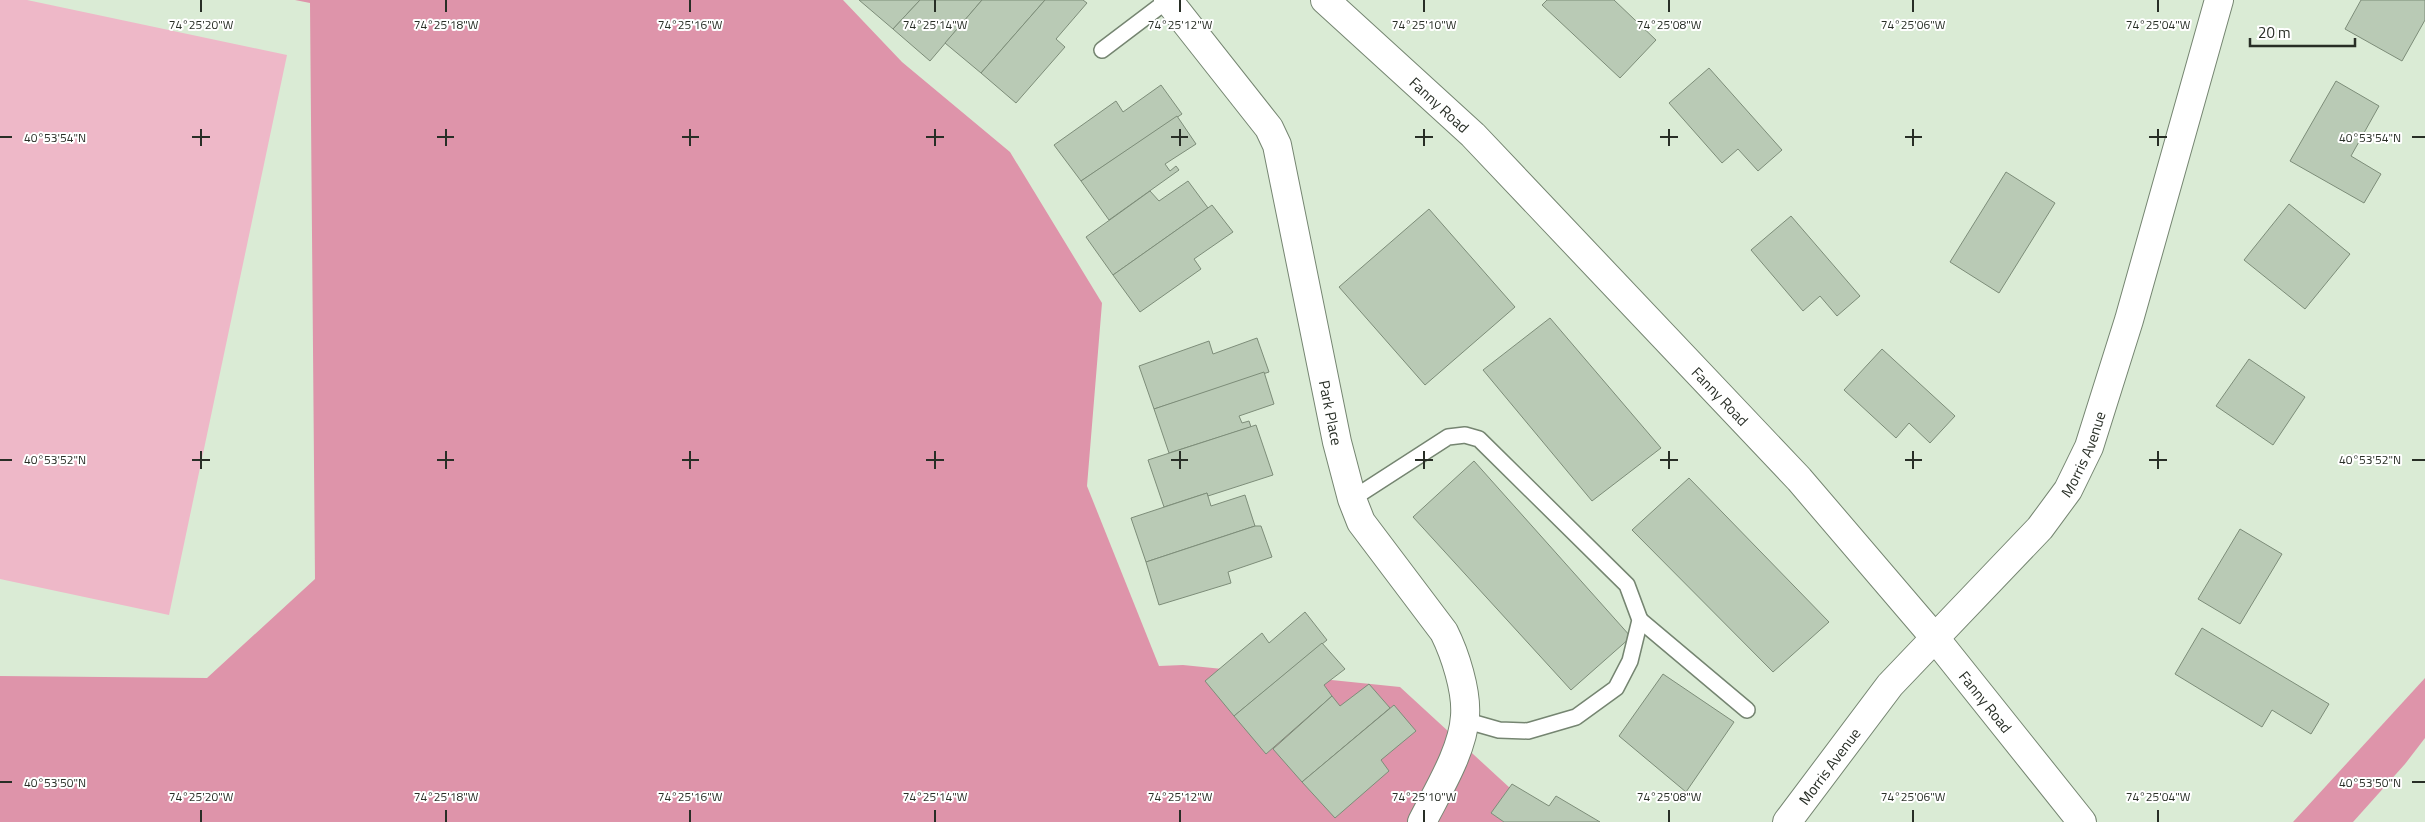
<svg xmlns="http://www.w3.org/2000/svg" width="2425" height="822" font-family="'Titillium Web',sans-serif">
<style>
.green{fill:#eeb8c8}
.forest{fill:#de94aa}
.building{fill:#b9cab5;stroke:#7d8d79}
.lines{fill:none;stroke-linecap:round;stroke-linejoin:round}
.service-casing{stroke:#758571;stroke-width:18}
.minor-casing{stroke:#758571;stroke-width:30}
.secondary-casing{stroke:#758571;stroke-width:30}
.service{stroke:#fff;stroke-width:15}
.minor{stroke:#fff;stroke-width:28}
.secondary{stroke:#fff;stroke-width:28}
.ticks{fill:none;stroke:#282e26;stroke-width:2}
.labels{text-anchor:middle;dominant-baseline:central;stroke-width:4;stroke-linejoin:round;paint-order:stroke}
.street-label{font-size:15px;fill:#282e26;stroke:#fff}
.ticks-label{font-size:12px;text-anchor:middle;fill:#282e26;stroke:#fff;stroke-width:4;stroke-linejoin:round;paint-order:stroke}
</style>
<rect width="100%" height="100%" fill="#daebd5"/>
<polygon class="green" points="0,0 27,0 287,55 169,615 0,579"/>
<g class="forest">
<polygon points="295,0 843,0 902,62 1010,152 1102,303 1087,486 1159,666 1183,665 1400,687 1547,822 0,822 0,676 207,678 315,579 310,3"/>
<polygon points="2425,678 2425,738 2405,764 2353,822 2293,822"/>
</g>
<g class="building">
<polygon points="859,0 920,0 893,29"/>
<polygon points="920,0 982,0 930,61 893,29"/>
<polygon points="982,0 1045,0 981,73 945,43"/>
<polygon points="1045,0 1083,0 1087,3 1056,39 1065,47 1016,103 981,73"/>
<polygon points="1547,0 1614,0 1656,40 1620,78 1542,5"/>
<polygon points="2361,0 2425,0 2425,20 2402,61 2345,29"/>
<polygon points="1709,68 1782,150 1758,171 1738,149 1722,163 1669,103"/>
<polygon points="2336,81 2379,106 2351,156 2381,174 2364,203 2290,161"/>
<polygon points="1161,85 1182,114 1081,181 1054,145 1116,101 1123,112"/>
<polygon points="1177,116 1196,144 1165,164 1170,171 1176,166 1179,170 1109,220 1081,181"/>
<polygon points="2006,172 2055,203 1999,293 1950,262"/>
<polygon points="1188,181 1208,208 1113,275 1086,237 1150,191 1159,201"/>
<polygon points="2289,204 2350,254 2305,309 2244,260"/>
<polygon points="1212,205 1233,232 1194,259 1201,269 1140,312 1113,275"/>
<polygon points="1429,209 1515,307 1425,385 1339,287"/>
<polygon points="1791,216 1860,296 1837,316 1820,296 1803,311 1751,250"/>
<polygon points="1550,318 1661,448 1592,501 1483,370"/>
<polygon points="1257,338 1269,372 1154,409 1139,366 1209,341 1213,354"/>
<polygon points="1882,349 1955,416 1930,443 1909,423 1896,438 1844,390"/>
<polygon points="2249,359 2305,397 2273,445 2216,406"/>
<polygon points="1264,372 1274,404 1239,416 1242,423 1249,421 1251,427 1169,453 1154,409"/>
<polygon points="1256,425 1273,475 1208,496 1207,493 1164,507 1148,460"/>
<polygon points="1474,461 1631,637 1571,690 1413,517"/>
<polygon points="1689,478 1829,622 1773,672 1632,530"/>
<polygon points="1207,493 1211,506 1245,495 1255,526 1146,562 1131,518"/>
<polygon points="1255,526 1261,526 1272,557 1228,572 1231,583 1159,605 1146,562"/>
<polygon points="2240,529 2282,554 2240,624 2198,599"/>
<polygon points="1305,612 1327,640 1234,716 1205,681 1262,633 1269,643"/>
<polygon points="2202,628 2329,704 2311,734 2272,710 2262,727 2175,674"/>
<polygon points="1322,643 1345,669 1324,685 1332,696 1266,754 1234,716"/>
<polygon points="1663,674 1734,722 1686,792 1619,736"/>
<polygon points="1369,684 1390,708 1302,782 1273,749 1332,696 1340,706"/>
<polygon points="1394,705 1416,731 1381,760 1389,771 1335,818 1302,782"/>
<polygon points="1512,784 1549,806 1556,796 1600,822 1504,822 1491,813"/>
</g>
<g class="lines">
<g class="service-casing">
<g id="service">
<polyline points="1102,50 1168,0"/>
<polyline points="1352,499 1448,437 1465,435 1479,439 1627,585 1640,620 1630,661 1616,688 1576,717 1528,731 1499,730 1464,720"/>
<polyline points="1640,620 1747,710"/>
</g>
</g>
<g class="minor-casing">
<g id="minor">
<path id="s1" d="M1168,0L1269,128L1277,145L1337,442L1352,499L1361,522L1444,632C1455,654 1467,691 1465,716C1463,751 1437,792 1422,822"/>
<path id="s2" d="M1787,822L1890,685L2040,528L2068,490L2089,447L2129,320L2219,0"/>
</g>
</g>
<g class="secondary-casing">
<g id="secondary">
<path id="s3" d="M1325,0L1473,135L1799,479L1935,638L2082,822"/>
</g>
</g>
<use href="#service" class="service"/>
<use href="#minor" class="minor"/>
<use href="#secondary" class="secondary"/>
</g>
<path class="ticks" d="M201,0V12M446,0V12M690,0V12M935,0V12M1180,0V12M1424,0V12M1669,0V12M1913,0V12M2158,0V12M201,129V146M446,129V146M690,129V146M935,129V146M1180,129V146M1424,129V146M1669,129V146M1913,129V146M2158,129V146M0,137H12M192,137H210M437,137H454M682,137H699M926,137H944M1171,137H1188M1415,137H1433M1660,137H1678M1905,137H1922M2149,137H2167M2412,137H2425M201,451V469M446,451V469M690,451V469M935,451V469M1180,451V469M1424,451V469M1669,451V469M1913,451V469M2158,451V469M0,460H12M192,460H210M437,460H454M682,460H699M926,460H944M1171,460H1188M1415,460H1433M1660,460H1678M1905,460H1922M2149,460H2167M2412,460H2425M0,782H12M2412,782H2425M201,810V822M446,810V822M690,810V822M935,810V822M1180,810V822M1424,810V822M1669,810V822M1913,810V822M2158,810V822"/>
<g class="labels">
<g class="street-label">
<text stroke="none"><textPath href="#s3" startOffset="155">Fanny Road</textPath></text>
<text stroke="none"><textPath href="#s3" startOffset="560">Fanny Road</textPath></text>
<text stroke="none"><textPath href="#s1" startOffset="455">Park Place</textPath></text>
<text stroke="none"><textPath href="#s2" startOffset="475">Morris Avenue</textPath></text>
<text stroke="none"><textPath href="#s3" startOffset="965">Fanny Road</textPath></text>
<text stroke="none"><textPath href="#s2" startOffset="70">Morris Avenue</textPath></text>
</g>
</g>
<g class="ticks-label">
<text x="201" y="29">74°25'20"W</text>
<text x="446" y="29">74°25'18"W</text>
<text x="690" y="29">74°25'16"W</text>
<text x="935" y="29">74°25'14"W</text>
<text x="1180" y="29">74°25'12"W</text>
<text x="1424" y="29">74°25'10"W</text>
<text x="1669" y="29">74°25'08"W</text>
<text x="1913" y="29">74°25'06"W</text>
<text x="2158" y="29">74°25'04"W</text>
<text x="55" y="142">40°53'54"N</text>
<text x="2370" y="142">40°53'54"N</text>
<text x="55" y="464">40°53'52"N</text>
<text x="2370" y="464">40°53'52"N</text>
<text x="55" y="787">40°53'50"N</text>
<text x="2370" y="787">40°53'50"N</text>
<text x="201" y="801">74°25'20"W</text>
<text x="446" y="801">74°25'18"W</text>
<text x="690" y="801">74°25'16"W</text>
<text x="935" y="801">74°25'14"W</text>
<text x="1180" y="801">74°25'12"W</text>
<text x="1424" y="801">74°25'10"W</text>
<text x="1669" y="801">74°25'08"W</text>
<text x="1913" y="801">74°25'06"W</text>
<text x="2158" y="801">74°25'04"W</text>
</g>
<path d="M2250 38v8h105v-8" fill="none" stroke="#282e26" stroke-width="2.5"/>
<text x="2258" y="38" font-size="15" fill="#282e26" stroke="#ffffff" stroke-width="4" paint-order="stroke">20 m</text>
</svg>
